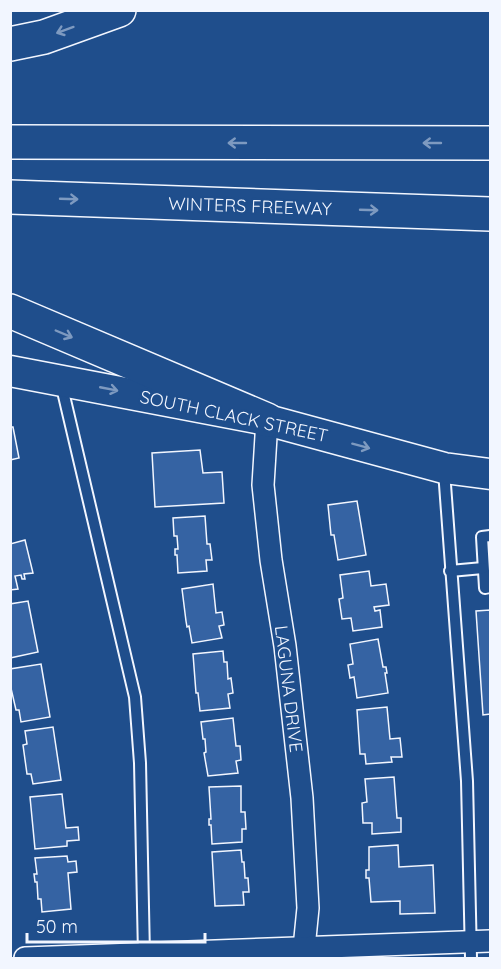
<svg xmlns="http://www.w3.org/2000/svg" width="501" height="969" font-family="Quicksand,sans-serif">
<style>
.building{fill:#3563a3;stroke:#f2f6ff;stroke-width:1.5}
.lines{fill:none;stroke-linecap:round;stroke-linejoin:round}
.service-casing{stroke:#f2f6ff;stroke-width:14}
.minor-casing{stroke:#f2f6ff;stroke-width:24}
.secondary-casing{stroke:#f2f6ff;stroke-width:33}
.motorway-casing{stroke:#f2f6ff;stroke-width:36}
.service{stroke:#1f4e8c;stroke-width:10}
.minor{stroke:#1f4e8c;stroke-width:21}
.secondary{stroke:#1f4e8c;stroke-width:30}
.motorway{stroke:#1f4e8c;stroke-width:33}
.oneway{stroke:#7e9ac0}
.labels{text-anchor:middle;dominant-baseline:central;stroke-width:4.5;stroke-linejoin:round;paint-order:stroke}
.street-label{font-size:18px;fill:#f2f6ff;stroke:#1f4e8c}
</style>
<rect width="100%" height="100%" fill="#1f4e8c"/>
<g class="building">
<polygon points="10,427 13,427 19,458 10,460"/>
<polygon points="200,450 203,473 222,472 224,503 155,507 152,453"/>
<polygon points="357,501 366,555 338,560 334,535 331,535 328,505"/>
<polygon points="205,516 207,544 210,544 212,560 206,560 207,571 178,573 177,555 175,555 175,549 178,549 177,536 174,536 173,518"/>
<polygon points="25,540 33,573 24,574 25,579 22,579 21,575 15,576 18,589 10,590 10,544"/>
<polygon points="369,571 371,586 386,584 389,605 374,607 375,611 380,610 382,627 353,631 351,618 342,619 339,599 343,598 340,575"/>
<polygon points="213,584 216,613 222,612 224,625 219,626 222,638 192,643 189,626 187,627 186,621 182,589"/>
<polygon points="28,601 38,652 10,658 10,604"/>
<polygon points="490,610 490,714 483,715 476,611"/>
<polygon points="378,639 383,667 386,667 387,673 385,673 388,693 357,698 354,677 350,678 348,665 353,664 350,644"/>
<polygon points="223,651 224,662 227,662 228,679 231,678 233,693 228,694 230,708 200,711 198,693 196,693 193,654"/>
<polygon points="41,664 50,717 21,722 19,710 16,710 10,684 10,669"/>
<polygon points="387,707 390,739 400,738 402,757 391,757 392,762 366,764 365,754 360,754 357,710"/>
<polygon points="233,718 236,746 240,746 241,760 236,761 238,773 208,776 204,753 206,752 205,739 203,739 201,722"/>
<polygon points="53,727 61,780 33,784 31,774 27,774 23,745 27,744 25,731"/>
<polygon points="394,777 397,818 401,818 401,832 372,834 372,823 363,823 362,803 367,802 365,779"/>
<polygon points="241,786 241,812 245,812 246,829 242,829 242,842 212,844 211,825 209,825 209,819 211,819 209,787"/>
<polygon points="62,794 66,828 78,827 79,840 67,841 67,846 35,849 30,797"/>
<polygon points="398,845 399,867 433,865 435,913 400,914 400,901 371,902 369,878 366,878 366,870 369,870 369,847"/>
<polygon points="241,850 242,862 244,862 245,878 248,878 249,892 243,892 244,905 215,906 212,852"/>
<polygon points="67,856 68,862 76,861 77,872 68,873 71,909 42,912 41,899 38,899 37,882 35,882 34,874 37,874 35,858"/>
</g>
<g class="lines">
<g class="service-casing">
<g id="service">
<polyline points="61,383 135,697 140,763 144,955"/>
<polyline points="444,471 467,781 471,958"/>
<polyline points="490,536 482,537 485,588 490,587"/>
<polyline points="450,571 483,568"/>
</g>
</g>
<g class="minor-casing">
<g id="minor">
<polyline points="267,420 263,485 271,560 285,646 302,798 308,908 303,958"/>
<polyline points="25,958 490,941"/>
</g>
</g>
<g class="secondary-casing">
<polyline id="secondary" points="10,371 267,420 444,468 490,474"/>
</g>
<g class="motorway-casing">
<g id="motorway">
<polyline points="10,44 44,37 119,10"/>
<polyline points="10,142 490,143"/>
<polyline points="10,197 490,214"/>
<polyline points="10,311 267,420"/>
</g>
</g>
<use href="#service" class="service"/>
<use href="#minor" class="minor"/>
<use href="#secondary" class="secondary"/>
<use href="#motorway" class="motorway"/>
</g>
<defs><path id="oneway-shaft" d="M-6 0H5M1.5-3L5.5 0L1.5 3" fill="none" stroke-width="1.6" stroke-linecap="round" stroke-linejoin="round" transform="scale(1.5)"/></defs>
<g class="oneway">
<use href="#oneway-shaft" transform="translate(65 30) rotate(160)"/>
<use href="#oneway-shaft" transform="translate(237 143) rotate(-180)"/>
<use href="#oneway-shaft" transform="translate(432 143) rotate(-180)"/>
<use href="#oneway-shaft" transform="translate(69 199) rotate(2)"/>
<use href="#oneway-shaft" transform="translate(369 210) rotate(2)"/>
<use href="#oneway-shaft" transform="translate(64 334) rotate(23)"/>
<use href="#oneway-shaft" transform="translate(109 389) rotate(11)"/>
<use href="#oneway-shaft" transform="translate(361 446) rotate(15)"/>
</g>
<g class="labels">
<g class="street-label">
<text transform="translate(250 206) rotate(2)">WINTERS FREEWAY</text>
<text transform="translate(234 416) rotate(12)">SOUTH CLACK STREET</text>
<text transform="translate(289 689) rotate(83)">LAGUNA DRIVE</text>
</g>
</g>
<rect width="501" height="969" fill="none" stroke="#f2f6ff" stroke-width="24"/>
<path d="M27 933v9h178v-9" fill="none" stroke="#f2f6ff" stroke-width="3"/>
<text x="36" y="933" font-size="18" fill="#f2f6ff" stroke="#1f4e8c" stroke-width="4.5" paint-order="stroke">50 m</text>
</svg>
